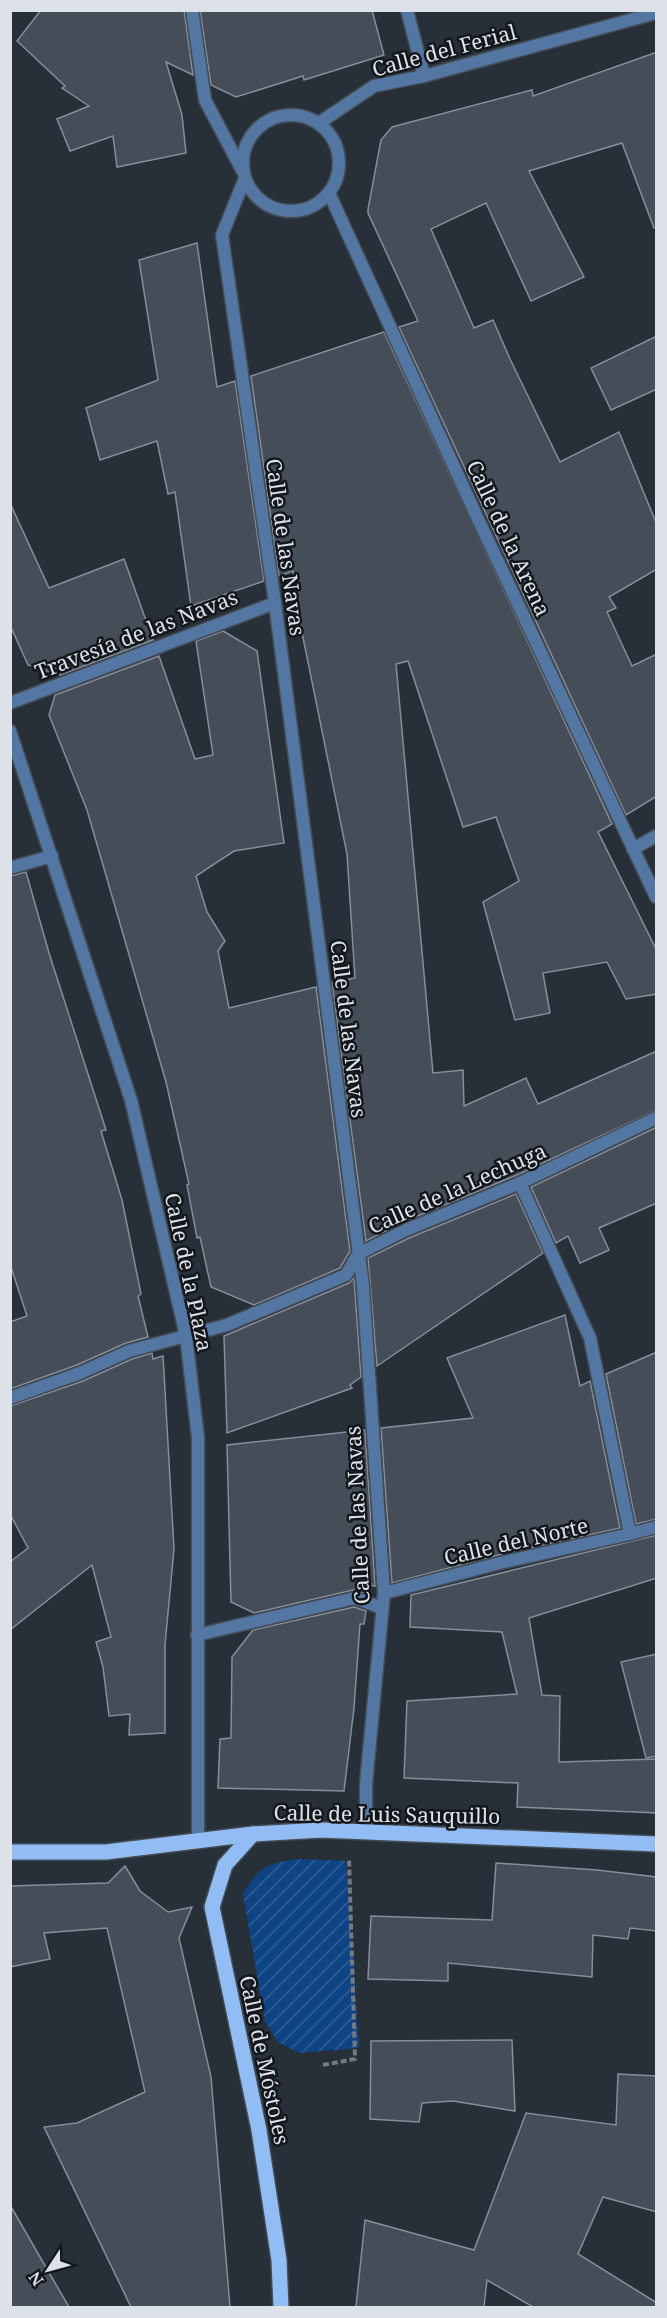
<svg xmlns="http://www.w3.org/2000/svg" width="667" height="2318" font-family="'Noto Serif',serif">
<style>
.garden{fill:url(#garden-furrows)}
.building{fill:#454d58;stroke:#858e9a;stroke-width:1.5}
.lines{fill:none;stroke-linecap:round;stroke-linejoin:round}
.pedestrian-casing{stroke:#444c55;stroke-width:15}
.minor-casing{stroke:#444c55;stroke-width:15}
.primary-casing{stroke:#444c55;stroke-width:18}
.path{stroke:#737a83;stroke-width:4;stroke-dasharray:6 3;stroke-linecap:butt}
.pedestrian{stroke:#5376a3;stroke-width:12}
.minor{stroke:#5376a3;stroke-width:12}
.primary{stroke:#92bcf4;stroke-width:15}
.labels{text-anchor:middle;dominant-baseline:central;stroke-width:5;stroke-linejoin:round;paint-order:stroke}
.street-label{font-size:21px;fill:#dde2e9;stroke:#13171b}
</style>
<defs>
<pattern id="garden-furrows" width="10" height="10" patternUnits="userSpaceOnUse" patternTransform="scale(1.5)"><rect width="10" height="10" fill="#0e4483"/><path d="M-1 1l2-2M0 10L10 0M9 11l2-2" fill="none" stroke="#315f95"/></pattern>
</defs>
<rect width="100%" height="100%" fill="#272f39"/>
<path class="garden" d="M298,1859L346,1861L359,2048L299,2053L278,2042L265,2021L243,1894C259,1867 267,1863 298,1859Z"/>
<g class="building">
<polygon points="41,10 184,10 193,75 166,62 182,115 186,153 117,167 113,136 70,151 57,119 89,106 62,88 65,86 17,41"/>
<polygon points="200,10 372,10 384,55 304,80 303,76 236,97 211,85"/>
<polygon points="657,52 657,227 654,228 622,143 529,171 584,277 531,301 486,203 431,229 474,328 493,320 510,359 560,462 619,432 657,525 657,569 609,597 616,608 607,612 632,666 657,654 657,796 626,815 399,327 418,321 368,213 368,209 381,140 392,127 532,90 533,96"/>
<polygon points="197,243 217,387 235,381 264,581 191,606 175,492 168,494 157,441 100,460 86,408 158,380 139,260"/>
<polygon points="384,332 612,824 598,832 657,951 657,994 626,999 607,962 543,973 550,1013 515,1020 483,902 519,881 496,817 463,827 408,661 396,664 433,1073 463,1070 464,1106 526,1078 538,1104 657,1051 657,1110 517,1175 403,1222 366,1241 332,983 355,978 347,854 297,608 293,571 279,576 251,376"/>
<polygon points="657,336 657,389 611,410 591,368"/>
<polygon points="10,503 49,588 124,559 153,640 60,675 28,665 10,625"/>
<polygon points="223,631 257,651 284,843 234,851 196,876 207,912 225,941 218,951 229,1008 316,987 350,1251 340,1268 254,1305 211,1287 200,1237 197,1238 187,1185 189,1184 166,1082 87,810 49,715 55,695 159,656 195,759 213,755 196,641"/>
<polygon points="26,872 49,953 106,1130 101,1131 122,1200 141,1294 138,1296 148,1337 126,1343 77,1365 10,1389 10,1322 27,1316 10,1264 10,876"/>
<polygon points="657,1127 657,1203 599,1228 609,1250 580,1263 568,1236 556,1243 531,1187"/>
<polygon points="516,1194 543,1253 377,1366 368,1258 409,1238"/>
<polygon points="354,1278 361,1377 350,1385 352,1388 227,1433 224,1336 349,1283"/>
<polygon points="565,1315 580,1386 590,1381 620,1528 502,1554 392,1583 381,1428 473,1418 447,1358"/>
<polygon points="657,1352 657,1519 636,1524 606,1374"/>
<polygon points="152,1353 153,1359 163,1356 174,1549 165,1645 165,1733 129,1735 130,1714 109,1716 103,1667 96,1642 111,1637 92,1565 10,1630 10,1562 28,1548 10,1514 10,1406 83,1381 132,1359"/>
<polygon points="365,1430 375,1586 369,1585 368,1594 353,1590 254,1613 231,1602 227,1445"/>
<polygon points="657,1535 657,1578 529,1618 542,1695 560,1696 559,1762 657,1759 657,1813 517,1807 518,1783 404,1778 407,1701 517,1694 502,1632 410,1627 411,1595"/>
<polygon points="354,1607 366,1611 364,1624 360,1624 354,1708 344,1791 218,1788 220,1739 231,1738 232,1657 253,1630"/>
<polygon points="657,1654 657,1756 646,1758 621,1662"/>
<polygon points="496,1863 597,1870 657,1877 657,1931 630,1928 628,1939 593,1935 592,1977 448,1963 448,1981 368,1979 371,1916 492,1920"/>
<polygon points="125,1866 140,1891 168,1912 192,1907 179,1938 211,2077 230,2307 131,2307 44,2127 77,2123 145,2092 107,1928 44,1933 50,1959 10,1967 10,1886 108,1883"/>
<polygon points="512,2040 515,2111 453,2101 422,2103 419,2122 370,2119 371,2041"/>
<polygon points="618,2074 657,2076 657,2212 603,2197 578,2254 657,2303 657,2307 533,2307 487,2280 484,2307 356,2307 365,2220 474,2250 526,2113 616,2125"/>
<polygon points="10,2205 69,2307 10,2307"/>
</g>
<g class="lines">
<g class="pedestrian-casing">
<g id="pedestrian">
<polyline points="10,703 275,603"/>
<polyline points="10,731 131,1100 186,1336 198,1438 198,1841"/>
<polyline points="10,868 52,856"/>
<polyline points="80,1373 129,1351 227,1325 346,1275 358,1254 406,1230 520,1183"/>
<polyline points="384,1593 504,1562 630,1534"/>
<polyline points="197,1635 355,1598 382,1608"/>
</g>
</g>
<g class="minor-casing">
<g id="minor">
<polyline points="192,10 205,100 242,170"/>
<polyline points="407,10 424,76"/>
<circle cx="291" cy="163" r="48"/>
<polyline points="319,123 374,86 424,76 656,13"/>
<polyline points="245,178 222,235 275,603 363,1286 384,1593 366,1784 366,1831"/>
<polyline points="329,193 477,517 656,897"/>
<polyline points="633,849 656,836"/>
<polyline points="656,1118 520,1183 590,1338 630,1534 656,1527"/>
<polyline points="10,1398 80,1373"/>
</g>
</g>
<g class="primary-casing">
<g id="primary">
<polyline points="253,1834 225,1865 212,1907 259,2130 279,2260 281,2308"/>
<polyline points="10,1852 106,1852 253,1834 321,1830 656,1844"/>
</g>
</g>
<polyline class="path" points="323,2065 355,2059 349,1858"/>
<use href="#pedestrian" class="pedestrian"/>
<use href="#minor" class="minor"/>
<use href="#primary" class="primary"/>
</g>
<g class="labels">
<g class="street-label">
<text transform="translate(444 50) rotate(-15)">Calle del Ferial</text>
<text transform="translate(509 538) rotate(65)">Calle de la Arena</text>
<text transform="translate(286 547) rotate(82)">Calle de las Navas</text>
<text transform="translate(136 634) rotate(-21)">Travesía de las Navas</text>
<text transform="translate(349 1029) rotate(83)">Calle de las Navas</text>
<text transform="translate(457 1188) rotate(-24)">Calle de la Lechuga</text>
<text transform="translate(189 1272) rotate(78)">Calle de la Plaza</text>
<text transform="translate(357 1515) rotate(-93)">Calle de las Navas</text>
<text transform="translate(516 1541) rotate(-13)">Calle del Norte</text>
<text transform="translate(387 1814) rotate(1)">Calle de Luis Sauquillo</text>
<text transform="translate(265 2060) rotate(78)">Calle de Móstoles</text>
</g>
</g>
<rect width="667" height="2318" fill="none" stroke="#dde2e9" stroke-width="24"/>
<g transform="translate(48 2270) rotate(234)" stroke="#13171b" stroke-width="4.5" paint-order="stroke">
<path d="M0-4.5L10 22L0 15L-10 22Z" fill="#dde2e9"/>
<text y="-9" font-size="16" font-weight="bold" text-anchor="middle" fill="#dde2e9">N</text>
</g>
</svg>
